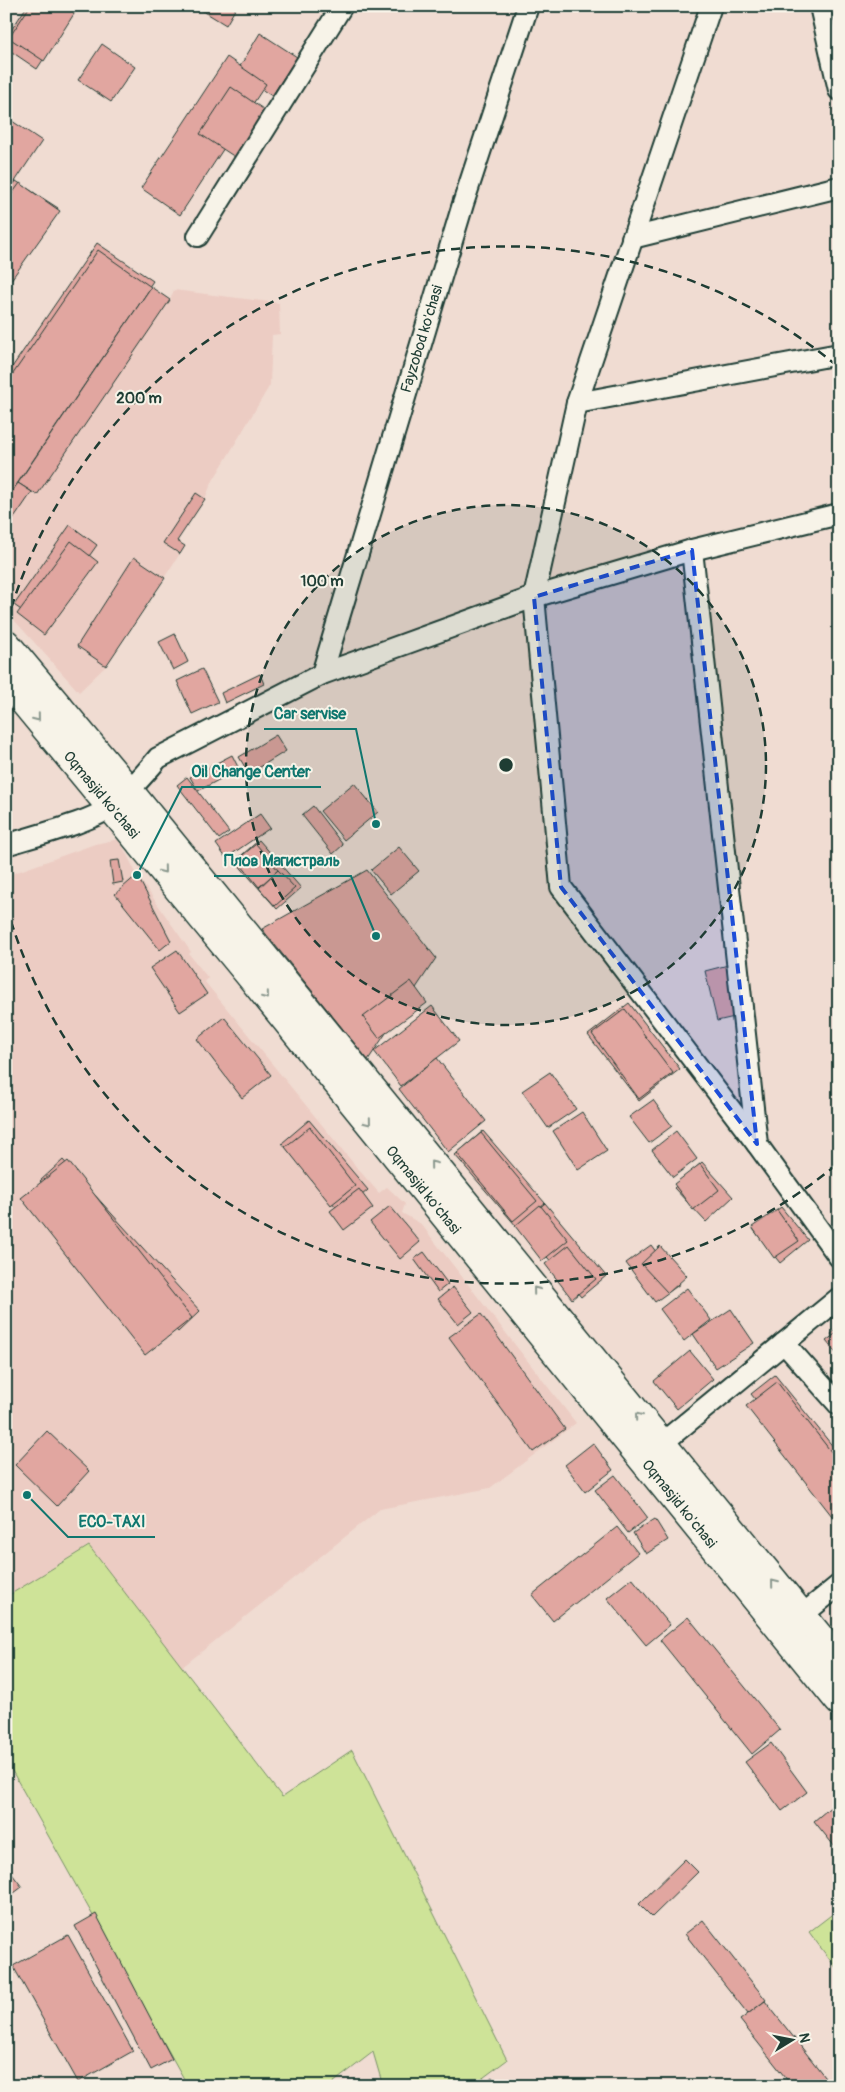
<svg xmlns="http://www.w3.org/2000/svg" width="845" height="2092" font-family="Pangolin,sans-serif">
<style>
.built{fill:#ecccc3}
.green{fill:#cee398;stroke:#769066}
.building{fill:#e1a6a0;stroke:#1f3d34}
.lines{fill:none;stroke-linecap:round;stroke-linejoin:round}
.street-casing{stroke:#1f3d34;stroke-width:24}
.secondary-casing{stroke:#1f3d34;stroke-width:31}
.street{stroke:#f7f3e8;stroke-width:20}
.secondary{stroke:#f7f3e8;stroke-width:28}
.oneway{stroke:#8b988e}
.marked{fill:#1d4ed8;fill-opacity:0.2;stroke:#1d4ed8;stroke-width:4;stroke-dasharray:10 6;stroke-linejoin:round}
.ring{fill:none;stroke:#1f3d34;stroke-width:2.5;stroke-dasharray:9 6}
.labels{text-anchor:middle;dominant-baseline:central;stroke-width:4;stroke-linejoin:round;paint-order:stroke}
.street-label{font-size:15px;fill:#1f3d34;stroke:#f7f3e8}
.centre{fill:#1f3d34;stroke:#f7f3e8;stroke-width:2.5}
.ring-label{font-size:15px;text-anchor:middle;font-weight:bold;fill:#1f3d34;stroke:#f7f3e8;stroke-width:4;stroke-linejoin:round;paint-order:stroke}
.leader{fill:none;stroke:#0f766e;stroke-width:2}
.callout-dot{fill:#0f766e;stroke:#f7f3e8;stroke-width:2}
.callout-label{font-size:16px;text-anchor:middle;font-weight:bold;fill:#0f766e;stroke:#f7f3e8;stroke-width:4;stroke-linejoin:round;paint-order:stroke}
</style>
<rect width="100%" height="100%" fill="#f0dcd2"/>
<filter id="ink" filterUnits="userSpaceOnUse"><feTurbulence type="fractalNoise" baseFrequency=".02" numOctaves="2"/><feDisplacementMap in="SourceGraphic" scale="10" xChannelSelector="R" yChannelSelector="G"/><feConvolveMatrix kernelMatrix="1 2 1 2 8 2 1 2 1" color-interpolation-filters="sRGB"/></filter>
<g filter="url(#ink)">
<g class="built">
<polygon points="151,287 170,300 174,290 279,303 280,334 272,335 270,385 211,484 205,499 177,540 185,546 106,666 79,692 6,611 6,500"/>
<polygon points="119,839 137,875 191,952 189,954 208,978 205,982 358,1169 379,1193 387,1187 405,1204 402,1213 421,1224 576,1423 490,1488 380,1509 181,1668 89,1546 6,1597 6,876 95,844"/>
</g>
<g class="green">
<polygon points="89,1546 282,1797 352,1750 507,2060 472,2086 383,2086 373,2052 329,2086 188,2086 6,1760 6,1597"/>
<polygon points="839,1909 839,1972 809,1932"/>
</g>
<g class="building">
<polygon points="27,6 78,6 37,69 6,48 6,38"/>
<polygon points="30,6 79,6 44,61 9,38"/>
<polygon points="195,6 237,6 226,25"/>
<polygon points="260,33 297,57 272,96 236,73"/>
<polygon points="102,44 135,67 111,102 78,80"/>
<polygon points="227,57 266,84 180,215 141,188"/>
<polygon points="231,87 266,111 235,157 200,134"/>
<polygon points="6,117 42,141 6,195"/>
<polygon points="16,181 58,208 6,284 6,195"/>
<polygon points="20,183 60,211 6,287 6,202"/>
<polygon points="97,243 153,281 33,459 6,441 6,376"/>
<polygon points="98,250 151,287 6,500 6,384"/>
<polygon points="151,287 170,300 37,495 18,483"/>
<polygon points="18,483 32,492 6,530 6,500"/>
<polygon points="196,493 205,499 177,541 185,546 180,554 163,543"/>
<polygon points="70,525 97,545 41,624 14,605"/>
<polygon points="71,541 98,562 44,635 17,614"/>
<polygon points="134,557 165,578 106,666 77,646"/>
<polygon points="175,634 188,662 173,670 159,642"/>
<polygon points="202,669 218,702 192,714 177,681"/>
<polygon points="260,674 264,684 225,703 221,693"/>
<polygon points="276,735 286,751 249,774 239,757"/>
<polygon points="232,755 239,769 198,791 190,777"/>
<polygon points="187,777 229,832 219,839 177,785"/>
<polygon points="354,783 378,812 344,840 320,811"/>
<polygon points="313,806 343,845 333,854 302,815"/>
<polygon points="260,814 270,828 226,858 216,844"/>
<polygon points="259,840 301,888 277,909 235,861"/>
<polygon points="256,844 278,870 259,887 237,860"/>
<polygon points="399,847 419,871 391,894 371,870"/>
<polygon points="119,860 123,882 113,884 110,861"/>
<polygon points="278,870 295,888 275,906 259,888"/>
<polygon points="367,870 436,958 368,1060 262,929"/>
<polygon points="137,875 171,941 160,950 115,894"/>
<polygon points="177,950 207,994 180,1012 150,968"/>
<polygon points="732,964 743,1015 717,1021 705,971"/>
<polygon points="411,981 427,1003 379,1038 363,1017"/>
<polygon points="629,1003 680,1069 639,1101 588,1035"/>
<polygon points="432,1006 459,1041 401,1086 374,1051"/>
<polygon points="625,1009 673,1073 639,1099 592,1034"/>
<polygon points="224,1017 271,1075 242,1098 197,1039"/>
<polygon points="437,1058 486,1121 448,1152 399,1089"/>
<polygon points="550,1072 576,1109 548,1128 522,1091"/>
<polygon points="653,1100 672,1126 649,1143 629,1117"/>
<polygon points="582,1112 607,1151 578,1170 553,1131"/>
<polygon points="309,1120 368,1190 341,1213 282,1143"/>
<polygon points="310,1127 355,1186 331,1205 285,1147"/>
<polygon points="483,1131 545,1203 517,1227 455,1155"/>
<polygon points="676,1131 697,1159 673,1177 652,1150"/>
<polygon points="481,1133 537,1201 513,1221 457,1153"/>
<polygon points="63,1160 200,1311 178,1332 40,1181"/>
<polygon points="68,1161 192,1318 145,1355 21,1198"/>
<polygon points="702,1162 733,1197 706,1222 674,1188"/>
<polygon points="700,1164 719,1190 693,1210 674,1184"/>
<polygon points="359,1189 373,1208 344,1230 330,1211"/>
<polygon points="545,1203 606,1276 581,1297 520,1225"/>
<polygon points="540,1205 568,1240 542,1261 515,1226"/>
<polygon points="390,1206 420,1242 400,1259 370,1222"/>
<polygon points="781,1207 808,1240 780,1263 753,1229"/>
<polygon points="777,1210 799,1241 774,1258 752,1227"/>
<polygon points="569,1245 596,1279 572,1299 545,1264"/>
<polygon points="651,1245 680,1284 655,1302 626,1263"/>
<polygon points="660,1246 687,1276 668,1293 641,1264"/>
<polygon points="424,1252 448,1284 438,1292 414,1259"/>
<polygon points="453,1287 473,1312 458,1324 438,1299"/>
<polygon points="687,1288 711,1320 684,1341 660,1309"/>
<polygon points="731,1309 754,1343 716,1368 693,1334"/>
<polygon points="481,1314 565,1429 533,1452 449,1337"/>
<polygon points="839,1327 839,1344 831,1334"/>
<polygon points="839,1331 839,1357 826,1341"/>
<polygon points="690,1351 713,1379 677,1409 654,1381"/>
<polygon points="775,1375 839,1454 839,1503 751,1394"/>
<polygon points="777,1382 839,1462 839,1525 746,1406"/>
<polygon points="47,1431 89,1471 57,1506 15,1465"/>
<polygon points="593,1443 613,1470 585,1492 565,1465"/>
<polygon points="615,1475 648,1518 628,1533 595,1490"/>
<polygon points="655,1519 668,1540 646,1554 633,1533"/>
<polygon points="617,1527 638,1553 553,1621 532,1595"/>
<polygon points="632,1578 670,1625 646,1645 607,1598"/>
<polygon points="688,1617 780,1730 752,1754 660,1640"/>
<polygon points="771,1743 807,1792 782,1811 745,1762"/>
<polygon points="839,1800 839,1852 814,1821"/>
<polygon points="685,1859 698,1872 652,1917 639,1904"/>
<polygon points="6,1866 22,1887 6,1899"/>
<polygon points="96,1914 172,2059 151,2070 75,1926"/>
<polygon points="703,1920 766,2000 748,2014 685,1934"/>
<polygon points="68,1935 133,2051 78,2082 13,1966"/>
<polygon points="765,2001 832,2086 792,2086 740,2020"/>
<polygon points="492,2077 499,2086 480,2086"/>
</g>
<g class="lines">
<g class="street-casing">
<g id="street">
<polyline points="711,6 577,403 534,597 561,887 757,1144 839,1257"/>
<polyline points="820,6 839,90"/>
<polyline points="198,236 342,6"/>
<polyline points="632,238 839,187"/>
<polyline points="577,403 839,354"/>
<polyline points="692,550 757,1144"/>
<polyline points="322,674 463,204 528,6"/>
<path d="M6,845C33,836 92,822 112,806C129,792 144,775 158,758L322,674L534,597L692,550L839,514"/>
<polyline points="784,1343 839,1405"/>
<polyline points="661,1444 839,1298"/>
<polyline points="801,1616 839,1585"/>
</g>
</g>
<g class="secondary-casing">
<g id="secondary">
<polyline points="6,644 128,790 839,1661"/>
<polyline points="6,680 252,978 839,1701"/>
</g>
</g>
<use href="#street" class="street"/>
<use href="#secondary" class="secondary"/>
</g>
<defs><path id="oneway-chevron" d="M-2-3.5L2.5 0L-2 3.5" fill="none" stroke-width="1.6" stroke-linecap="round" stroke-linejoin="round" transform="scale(1.25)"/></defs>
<g class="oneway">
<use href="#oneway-chevron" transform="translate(37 718) rotate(51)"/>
<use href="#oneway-chevron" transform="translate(163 870) rotate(51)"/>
<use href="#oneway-chevron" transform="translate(266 996) rotate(51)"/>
<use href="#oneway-chevron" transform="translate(368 1122) rotate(51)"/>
<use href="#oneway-chevron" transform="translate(433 1164) rotate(-129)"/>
<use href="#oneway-chevron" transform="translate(536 1290) rotate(-129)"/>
<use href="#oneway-chevron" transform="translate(638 1416) rotate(-129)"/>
<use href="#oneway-chevron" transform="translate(774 1583) rotate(-129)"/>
</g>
</g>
<path class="marked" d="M692,550L757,1144L561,887L534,597Z"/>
<circle cx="506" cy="765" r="260" fill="#1f3d34" fill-opacity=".12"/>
<g class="ring">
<circle cx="506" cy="765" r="260"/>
<path d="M836 1165A519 519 0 0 1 7 908M7 622A519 519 0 0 1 836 365"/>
</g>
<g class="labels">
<g class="street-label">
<text transform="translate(422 339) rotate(-73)">Fayzobod ko'chasi</text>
<text transform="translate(101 795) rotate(50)">Oqmasjid ko'chasi</text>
<text transform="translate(423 1190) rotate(51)">Oqmasjid ko'chasi</text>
<text transform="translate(679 1504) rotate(51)">Oqmasjid ko'chasi</text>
</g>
</g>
<circle cx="506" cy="765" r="8" class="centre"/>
<g class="ring-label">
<text x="139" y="403">200 m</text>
<text x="322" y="586">100 m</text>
</g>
<path class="leader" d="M376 824L356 729H264M137 875L182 787H321M376 936L351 876H214M27 1495L68 1537H155"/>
<g class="callout-dot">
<circle cx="376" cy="824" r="5"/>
<circle cx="137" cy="875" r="5"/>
<circle cx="376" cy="936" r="5"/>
<circle cx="27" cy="1495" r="5"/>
</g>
<g class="callout-label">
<text x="310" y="719">Car servise</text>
<text x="251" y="777">Oil Change Center</text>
<text x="282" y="866">Плов Магистраль</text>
<text x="112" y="1527">ECO-TAXI</text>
</g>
<rect width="845" height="2092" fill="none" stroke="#f7f3e8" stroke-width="25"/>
<rect x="12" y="12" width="820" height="2067" fill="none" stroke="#1f3d34" stroke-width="2" filter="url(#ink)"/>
<g transform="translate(792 2040) rotate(80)" stroke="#f7f3e8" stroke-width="4" paint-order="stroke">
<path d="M0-4L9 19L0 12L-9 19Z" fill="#1f3d34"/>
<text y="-8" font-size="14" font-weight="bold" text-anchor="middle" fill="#1f3d34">N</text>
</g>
</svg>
